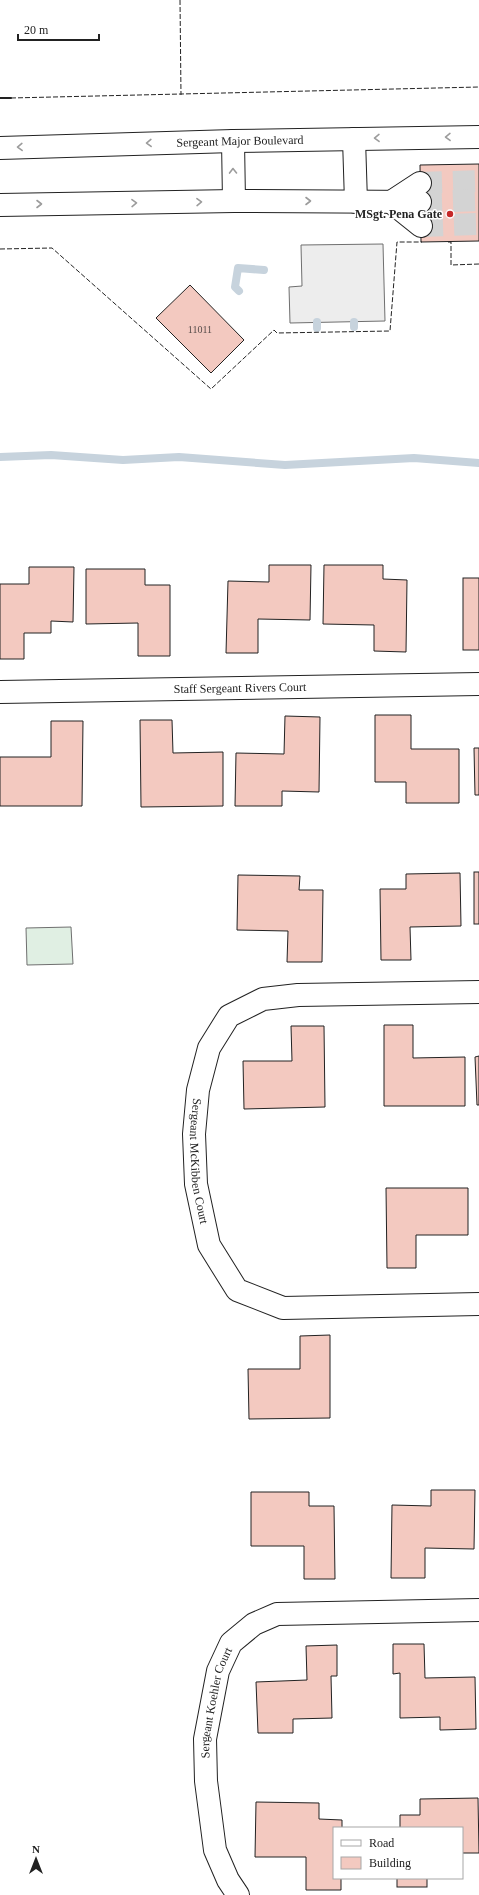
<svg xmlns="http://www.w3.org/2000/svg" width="479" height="1895" font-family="'Times New Roman',serif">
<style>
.green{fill:#e0efe3;stroke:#6f6f6f}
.parking{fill:#ededed;stroke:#6f6f6f}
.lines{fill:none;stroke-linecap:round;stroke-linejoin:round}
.stream{stroke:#c7d3dd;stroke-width:8}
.building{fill:#f3c9c0;stroke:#222}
.secondary-tunnel{stroke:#d3d3d3;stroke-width:22;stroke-dasharray:22 11;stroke-linecap:butt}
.street-casing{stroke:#222;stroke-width:24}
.secondary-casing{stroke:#222;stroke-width:24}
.street{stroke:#fff;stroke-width:22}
.secondary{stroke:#fff;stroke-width:22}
.fence{stroke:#222;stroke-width:1;stroke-dasharray:5 2;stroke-linecap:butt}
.wall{stroke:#222;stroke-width:2}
.oneway{stroke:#9c9c9c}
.poi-dot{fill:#c62828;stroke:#fff;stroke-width:1.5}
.labels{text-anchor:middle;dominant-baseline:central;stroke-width:3;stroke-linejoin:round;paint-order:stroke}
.number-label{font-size:10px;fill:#564c4a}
.street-label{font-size:12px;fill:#222;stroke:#fff}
.poi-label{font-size:12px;font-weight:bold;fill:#222;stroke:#fff;text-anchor:end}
</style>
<rect width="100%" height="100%" fill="#fff"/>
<polygon class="green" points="71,927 73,964 27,965 26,928"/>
<polygon class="parking" points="383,244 385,321 290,323 289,287 302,286 301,245"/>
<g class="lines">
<g class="stream">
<polyline points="239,291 235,287 238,268 264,270"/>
<polyline points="317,322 317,328"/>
<polyline points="354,322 354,327"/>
<polyline points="0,457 51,455 123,460 179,457 285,465 414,458 479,463"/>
</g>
</g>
<g class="building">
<polygon points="479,164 479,241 421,242 420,165"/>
<polygon points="190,285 244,340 211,373 156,318"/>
<polygon points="269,565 311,565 310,620 258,619 258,653 226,653 228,581 269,582"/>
<polygon points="324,565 383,565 383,579 407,580 406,652 374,651 374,625 323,624"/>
<polygon points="29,567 74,567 73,622 51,621 51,633 24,633 24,659 0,659 0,584 29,584"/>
<polygon points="86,569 145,569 145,585 170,585 170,656 138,656 138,623 86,624"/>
<rect x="463" y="578" width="16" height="72"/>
<polygon points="375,715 411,715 411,749 459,749 459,803 406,803 406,782 375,782"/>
<polygon points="285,716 320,717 319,792 282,791 282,806 235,806 236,753 284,754"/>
<polygon points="140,720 172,720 173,753 223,752 223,806 141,807"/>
<polygon points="51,721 83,721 82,806 0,806 0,757 51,757"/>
<polygon points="474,748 479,748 479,795 475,795"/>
<rect x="474" y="872" width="5" height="52"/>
<polygon points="460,873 461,926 410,927 411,960 381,960 380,889 406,889 406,874"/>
<polygon points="238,875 300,876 299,890 323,890 322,962 287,962 288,931 237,930"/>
<polygon points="384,1025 413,1025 413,1058 465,1057 465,1106 384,1106"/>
<polygon points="291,1026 324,1026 325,1107 244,1109 243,1061 292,1061"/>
<polygon points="479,1056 479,1105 477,1105 475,1057"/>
<polygon points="386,1188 468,1188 468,1235 416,1235 416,1268 387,1268"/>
<polygon points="330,1335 330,1418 249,1419 248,1369 300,1369 300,1336"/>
<polygon points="431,1490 475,1490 474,1549 425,1548 425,1578 391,1578 392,1505 431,1506"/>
<polygon points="251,1492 309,1492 309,1506 334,1506 335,1579 304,1579 304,1546 251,1546"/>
<polygon points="393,1644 424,1644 425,1678 475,1677 476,1729 440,1730 440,1717 400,1718 400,1673 393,1674"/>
<polygon points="337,1645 337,1676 331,1676 332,1718 293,1719 293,1733 258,1733 256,1682 307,1680 306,1646"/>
<polygon points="478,1798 479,1853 462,1853 462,1828 400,1828 400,1815 420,1815 420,1799"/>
<polygon points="256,1802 319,1803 319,1819 342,1820 342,1828 334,1828 334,1878 341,1878 341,1890 306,1890 306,1857 255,1857"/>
<rect x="397" y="1878" width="30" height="9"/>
</g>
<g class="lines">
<g class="secondary-tunnel">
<polyline points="420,183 479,181"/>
<polyline points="420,202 479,200"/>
<polyline points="421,226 479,224"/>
</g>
<g class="street-casing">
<g id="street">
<path id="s1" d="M0,692L479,684"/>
<path id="s2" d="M479,992L298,995L263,999L229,1016L209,1048L198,1090L194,1134L196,1184L209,1245L237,1290L283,1308L479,1304"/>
<path id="s3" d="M238,1895L228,1880L215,1850L206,1781L205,1739L218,1671L231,1643L254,1624L277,1614L479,1610"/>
</g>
</g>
<g class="secondary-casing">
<g id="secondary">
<polyline points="354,139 356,202"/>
<polyline points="233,141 234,201"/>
<path id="s4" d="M0,148L233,141L479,137"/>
<polyline points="391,202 421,226"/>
<polyline points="391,202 420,183"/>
<polyline points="0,205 234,201 420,202"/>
</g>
</g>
<use href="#street" class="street"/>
<use href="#secondary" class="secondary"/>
<g class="fence">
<polyline points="180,0 181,95"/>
<polyline points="11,98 479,87"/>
<polyline points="448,242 451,242 451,265 479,264"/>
<polyline points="0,249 52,248 211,389 274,330 277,333 390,331 397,242 422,242"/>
</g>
<polyline class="wall" points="0,98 11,98"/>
</g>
<defs><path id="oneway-chevron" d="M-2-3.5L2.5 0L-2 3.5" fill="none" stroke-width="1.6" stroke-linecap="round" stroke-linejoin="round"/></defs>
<g class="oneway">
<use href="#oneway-chevron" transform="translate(448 137) rotate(179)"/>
<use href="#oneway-chevron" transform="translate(377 138) rotate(179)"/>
<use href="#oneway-chevron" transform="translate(149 143) rotate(178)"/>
<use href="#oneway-chevron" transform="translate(20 147) rotate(178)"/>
<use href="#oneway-chevron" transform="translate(233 171) rotate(-91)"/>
<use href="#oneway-chevron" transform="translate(308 201)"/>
<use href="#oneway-chevron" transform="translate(199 202) rotate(-1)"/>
<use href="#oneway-chevron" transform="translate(134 203) rotate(-1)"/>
<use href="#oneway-chevron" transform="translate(39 204)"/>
</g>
<circle class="poi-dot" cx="450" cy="214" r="4"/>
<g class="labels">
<g class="number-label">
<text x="200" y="329">11011</text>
</g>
<g class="street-label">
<text stroke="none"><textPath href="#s4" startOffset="240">Sergeant Major Boulevard</textPath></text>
<text stroke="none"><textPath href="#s1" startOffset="240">Staff Sergeant Rivers Court</textPath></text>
<text stroke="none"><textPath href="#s2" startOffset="407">Sergeant McKibben Court</textPath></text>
<text stroke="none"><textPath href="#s3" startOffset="200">Sergeant Koehler Court</textPath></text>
</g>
<g class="poi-label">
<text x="442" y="214">MSgt. Pena Gate</text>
</g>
</g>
<rect x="333" y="1827" width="130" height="52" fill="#ffffff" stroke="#a7a7a7"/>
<rect x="341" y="1840" width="20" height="6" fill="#ffffff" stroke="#a7a7a7"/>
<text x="369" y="1847" font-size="12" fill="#222222">Road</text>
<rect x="341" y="1857" width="20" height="12" fill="#f3c9c0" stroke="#a7a7a7"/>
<text x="369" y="1867" font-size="12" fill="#222222">Building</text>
<g transform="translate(36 1859)" stroke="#ffffff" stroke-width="3" paint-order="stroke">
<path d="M0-3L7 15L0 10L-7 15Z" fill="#222222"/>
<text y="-6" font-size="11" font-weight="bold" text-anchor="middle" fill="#222222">N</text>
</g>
<path d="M18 34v6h81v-6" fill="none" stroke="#222222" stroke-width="2"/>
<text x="24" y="34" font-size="12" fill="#222222" stroke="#ffffff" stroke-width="3" paint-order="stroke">20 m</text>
</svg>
